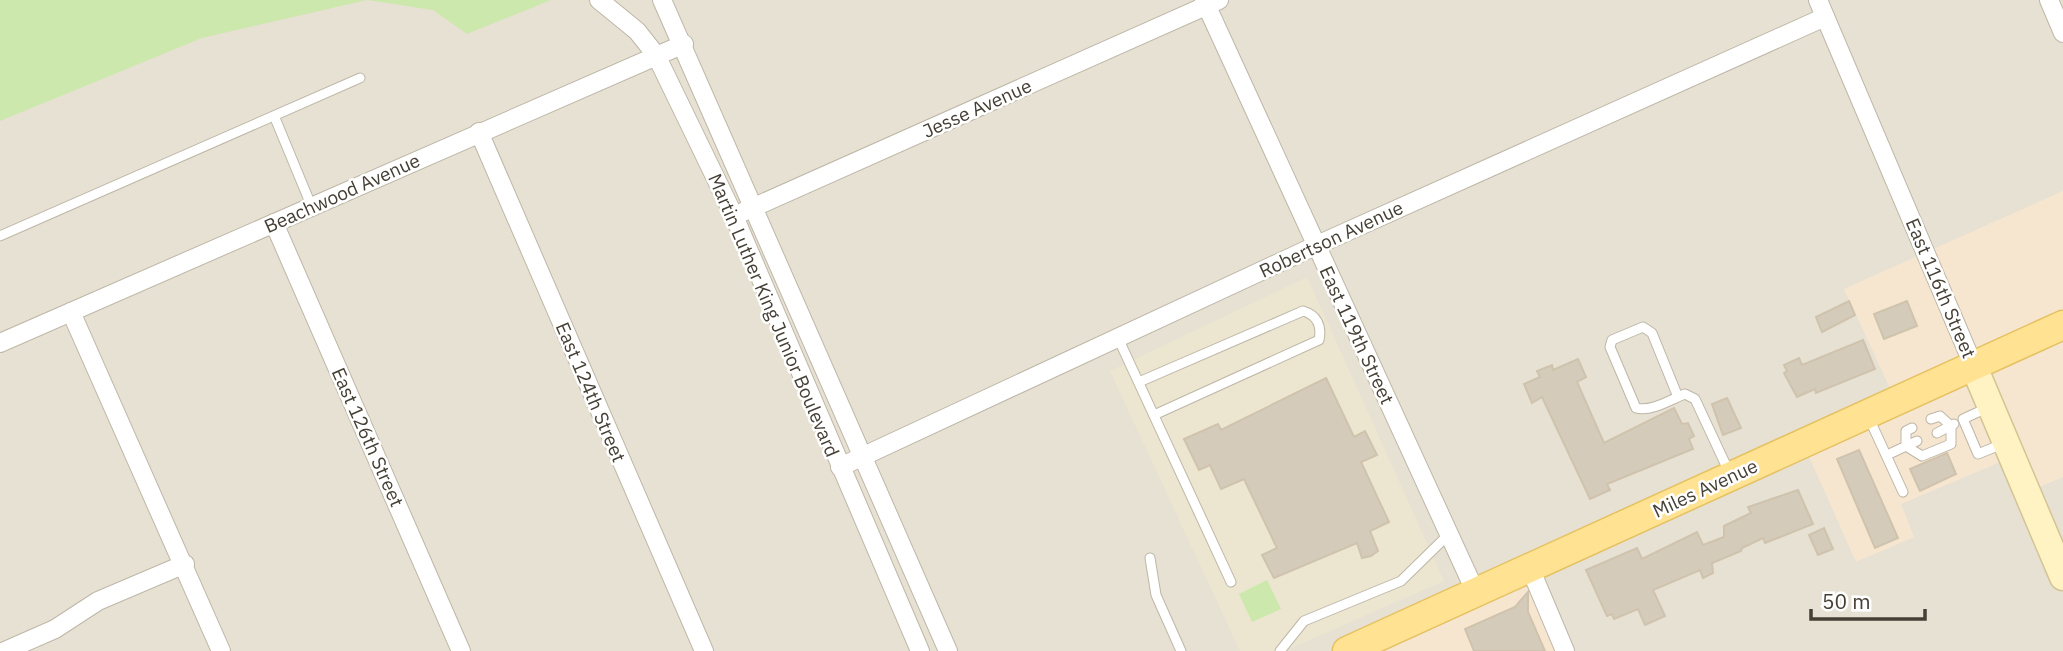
<svg xmlns="http://www.w3.org/2000/svg" width="2063" height="651" font-family="'IBM Plex Sans',sans-serif">
<style>
.residential{fill:#e7e1d3}
.commercial{fill:#f6e6cf}
.education{fill:#ece5cf}
.green{fill:#cce8ad}
.building{fill:#d5cbba;stroke:#cfc3ad;stroke-width:2}
.lines{fill:none;stroke-linecap:round;stroke-linejoin:round}
.lane-casing{stroke:#beb7a8;stroke-width:11}
.street-casing{stroke:#beb7a8;stroke-width:20}
.secondary-casing{stroke:#d4c494;stroke-width:29}
.primary-casing{stroke:#e5c161;stroke-width:31}
.lane{stroke:#fff;stroke-width:9}
.street{stroke:#fff;stroke-width:18}
.secondary{stroke:#fff2c3;stroke-width:26}
.primary{stroke:#ffe292;stroke-width:28}
.labels{text-anchor:middle;dominant-baseline:central;stroke-width:5;stroke-linejoin:round;paint-order:stroke}
.street-label{font-size:19px;fill:#453f35;stroke:#fff}
</style>
<rect width="100%" height="100%" fill="#f3efe5"/>
<rect class="residential" x="0" y="0" width="2063" height="651"/>
<g class="commercial">
<polygon points="2063,191 2063,477 2027,492 2012,457 1901,504 1914,537 1856,562 1803,443 1896,401 1844,289"/>
<polygon points="1530,568 1565,651 1346,651"/>
</g>
<polygon class="education" points="1307,277 1444,581 1284,651 1240,651 1110,371"/>
<g class="green">
<polygon points="0,0 551,0 467,34 433,10 367,0 202,38 0,121"/>
<polygon points="1267,580 1281,609 1252,622 1239,594"/>
</g>
<g class="building">
<polygon points="1849,301 1855,315 1822,332 1816,317"/>
<polygon points="1907,301 1917,326 1884,339 1874,314"/>
<polygon points="1863,340 1875,369 1816,393 1815,389 1797,397 1784,373 1787,371 1784,365 1799,358 1802,365"/>
<polygon points="1578,359 1586,377 1577,382 1604,443 1674,408 1682,424 1688,423 1694,436 1689,439 1693,449 1607,484 1610,490 1590,499 1542,397 1532,403 1524,384 1540,377 1537,371 1552,365 1553,370"/>
<polygon points="1326,378 1354,437 1365,431 1377,455 1361,462 1389,522 1370,531 1378,551 1371,556 1362,558 1357,543 1274,578 1262,555 1277,548 1244,479 1221,489 1210,465 1199,470 1184,439 1218,424 1221,430"/>
<polygon points="1727,398 1741,428 1723,435 1712,404"/>
<polygon points="1859,450 1898,538 1875,548 1837,459"/>
<polygon points="1947,453 1956,474 1920,491 1910,469"/>
<polygon points="1798,490 1813,524 1765,543 1763,538 1742,548 1741,551 1712,563 1713,573 1703,578 1700,570 1653,590 1665,616 1645,625 1638,609 1614,619 1612,614 1607,616 1586,570 1637,548 1642,559 1697,532 1703,545 1724,537 1724,526 1751,513 1748,507"/>
<polygon points="1824,528 1833,549 1818,555 1809,535"/>
<polygon points="1528,592 1528,612 1545,651 1474,651 1465,629 1515,607"/>
</g>
<g class="lines">
<g class="lane-casing">
<g id="lane">
<polyline points="275,118 311,205"/>
<polyline points="0,236 360,78"/>
<polyline points="1118,338 1231,582"/>
<path d="M1139,382L1303,311C1317,315 1322,326 1319,340L1154,415"/>
<path d="M1678,397L1652,333L1643,327L1612,340L1610,347L1636,408C1651,412 1670,400 1685,394L1695,399L1730,474"/>
<polyline points="1989,407 1963,419 1978,454 2005,443"/>
<polyline points="1868,416 1903,492"/>
<polyline points="1912,428 1906,431 1906,446 1922,456 1951,444 1951,426 1940,416 1931,419"/>
<polyline points="1937,433 1954,424"/>
<polyline points="1887,455 1917,441"/>
<polyline points="1150,558 1156,595 1181,651"/>
<polyline points="1280,651 1304,621 1401,581 1449,534"/>
</g>
</g>
<g class="street-casing">
<g id="street">
<polyline points="599,0 637,31 656,55 734,216 920,651"/>
<polyline points="662,0 948,651"/>
<polyline points="1204,0 1476,593"/>
<polyline points="1818,0 1974,367"/>
<polyline points="2049,0 2063,33"/>
<polyline points="479,132 704,651"/>
<polyline points="743,212 1219,0"/>
<polyline points="274,223 461,651"/>
<polyline points="71,312 221,651"/>
<polyline points="0,343 684,44"/>
<polyline points="840,467 1315,246 1825,17"/>
<polyline points="1530,568 1565,651"/>
<polyline points="5,651 55,629 98,601 185,564"/>
</g>
</g>
<g class="secondary-casing">
<polyline id="secondary" points="1974,367 2063,577"/>
</g>
<g class="primary-casing">
<polyline id="primary" points="1347,651 2063,325"/>
</g>
<use href="#lane" class="lane"/>
<use href="#street" class="street"/>
<use href="#secondary" class="secondary"/>
<use href="#primary" class="primary"/>
</g>
<g class="labels">
<g class="street-label">
<text transform="translate(977 108) rotate(-24)">Jesse Avenue</text>
<text transform="translate(342 193) rotate(-24)">Beachwood Avenue</text>
<text transform="translate(1331 239) rotate(-25)">Robertson Avenue</text>
<text transform="translate(1941 288) rotate(67)">East 116th Street</text>
<text transform="translate(774 315) rotate(67)">Martin Luther King Junior Boulevard</text>
<text transform="translate(1357 335) rotate(65)">East 119th Street</text>
<text transform="translate(591 392) rotate(67)">East 124th Street</text>
<text transform="translate(368 437) rotate(66)">East 126th Street</text>
<text transform="translate(1705 488) rotate(-25)">Miles Avenue</text>
</g>
</g>
<path d="M1811 609v10h114v-10" fill="none" stroke="#453f35" stroke-width="3.5"/>
<text x="1822" y="609" font-size="21" fill="#453f35" stroke="#ffffff" stroke-width="5" paint-order="stroke">50 m</text>
</svg>
